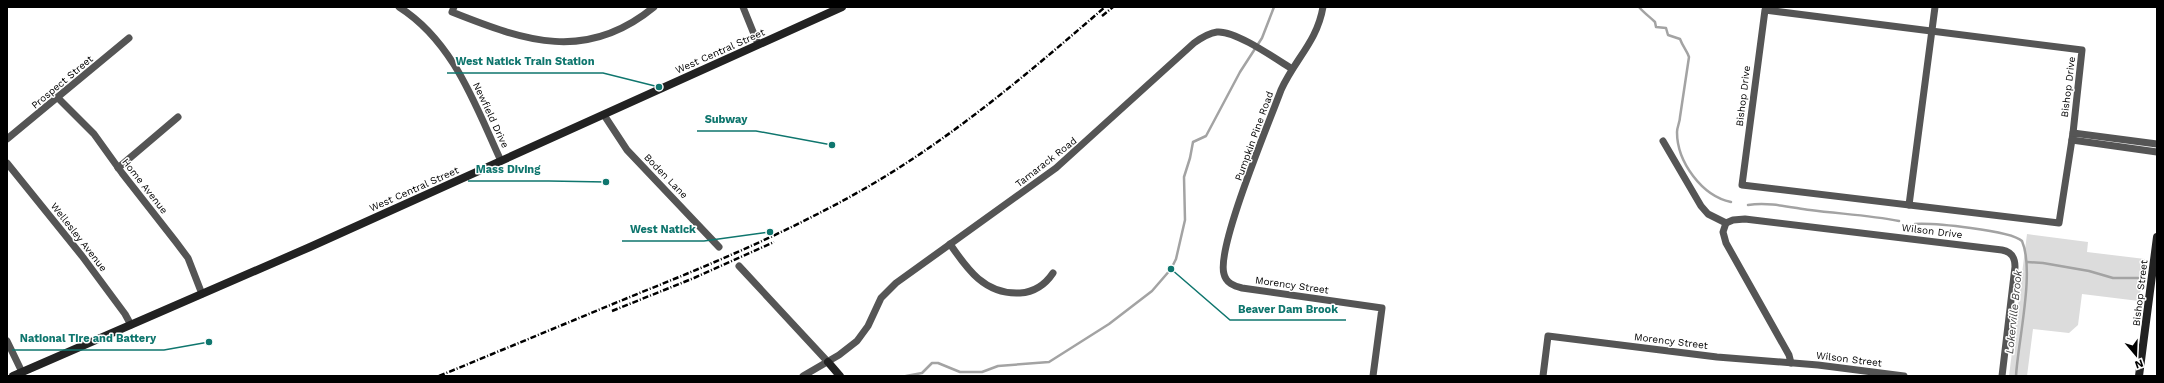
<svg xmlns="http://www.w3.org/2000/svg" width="2164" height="383" font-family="'Work Sans',sans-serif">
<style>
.green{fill:#dcdcdc}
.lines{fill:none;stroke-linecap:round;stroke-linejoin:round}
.stream{stroke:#a3a3a3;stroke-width:2.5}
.street{stroke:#555;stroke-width:7}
.secondary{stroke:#222;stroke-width:8}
.rail{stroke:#000;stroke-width:2.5;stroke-dasharray:6 2 1 2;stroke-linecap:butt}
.labels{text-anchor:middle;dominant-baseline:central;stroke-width:3;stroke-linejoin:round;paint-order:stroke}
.street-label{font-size:10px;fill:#000;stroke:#fff}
.water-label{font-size:11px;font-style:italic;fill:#444;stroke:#fff}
.leader{fill:none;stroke:#0f766e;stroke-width:1.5}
.callout-dot{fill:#0f766e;stroke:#fff;stroke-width:1.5}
.callout-label{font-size:11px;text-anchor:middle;font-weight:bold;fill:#0f766e;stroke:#fff;stroke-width:3;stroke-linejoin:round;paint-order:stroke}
</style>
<rect width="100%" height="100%" fill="#fff"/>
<polygon class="green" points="2027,234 2088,242 2087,252 2145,259 2139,301 2082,294 2078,325 2069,333 2033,329 2027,376 2009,376"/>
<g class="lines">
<g class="stream">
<path d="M1639,7C1644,13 1650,17 1655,22L1656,27L1666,28L1668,35L1680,39C1683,47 1687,51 1689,57C1686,77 1683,97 1680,117C1680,122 1677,127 1677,132C1677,162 1702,196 1731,202"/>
<path d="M1748,205C1769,202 1789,207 1810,210C1840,214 1869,215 1899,221"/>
<path d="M1915,224C1933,223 2010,230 2022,241C2035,271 2018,341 2016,376"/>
<polyline points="2027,262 2043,263 2089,271 2113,278 2138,278"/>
<polyline points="906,376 922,373 932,363 938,363 960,372 982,372 998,366 1049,362 1109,324 1152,291 1171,269 1176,259 1185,220 1184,177 1190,158 1193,142 1206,136 1240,72 1262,38 1274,7"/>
</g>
<g class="street">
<path d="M399,7C454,42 475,105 501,161"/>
<path d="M454,7L452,12C525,41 586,63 654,7"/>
<polyline points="743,7 758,44"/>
<path d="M1323,7C1317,42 1295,59 1281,90C1269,123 1216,248 1224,274C1226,283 1234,286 1242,288L1382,308L1373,376"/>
<polygon points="1765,10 2082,50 2073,133 2059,223 1742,185"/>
<polyline points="59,99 94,134 122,173 176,242 188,258 202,294"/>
<polyline points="604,115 627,150 719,247"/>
<polyline points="2073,133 2157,144"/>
<polyline points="7,139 129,38"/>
<polyline points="2072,140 2157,152"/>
<path d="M1663,141L1701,206L1708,214L1726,223L1733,220L1745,219L2002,250C2012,252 2015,258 2015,267L2002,376"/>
<polyline points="7,163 82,256 125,314 131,325"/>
<polyline points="118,168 178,117"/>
<polyline points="1909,205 1935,7"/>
<polyline points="1726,223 1723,232 1726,243 1789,355 1791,363"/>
<path d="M950,244C967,269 985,295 1020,293C1035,292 1045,285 1053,273"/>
<polyline points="739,266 828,362"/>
<polyline points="7,341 22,372"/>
<path d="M803,376L839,355L857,341L868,326L881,298L896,283L1056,168L1194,43C1201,38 1209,33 1217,32C1235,30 1276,59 1292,69"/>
<polyline points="1543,376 1548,336 1717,357 1818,365 1904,376"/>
</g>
<g class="secondary">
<polyline points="828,362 840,376"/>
<polyline points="13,376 310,247 842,7"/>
<polyline points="2139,376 2157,237"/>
</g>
<g class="rail">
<polyline points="1102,16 1113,7"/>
<polyline points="612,311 694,278 774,242"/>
<path d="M439,376C507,348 574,320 642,292C722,260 801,226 876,182C958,133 1032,70 1105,7"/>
</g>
</g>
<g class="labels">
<g class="street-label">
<text transform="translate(720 51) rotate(-24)">West Central Street</text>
<text transform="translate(62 82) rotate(-40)">Prospect Street</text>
<text transform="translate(2068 87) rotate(-83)">Bishop Drive</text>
<text transform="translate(1743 96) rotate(-83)">Bishop Drive</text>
<text transform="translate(491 115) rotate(65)">Newfield Drive</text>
<text transform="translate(1254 136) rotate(-70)">Pumpkin Pine Road</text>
<text transform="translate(1046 162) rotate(-38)">Tamarack Road</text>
<text transform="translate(666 176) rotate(46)">Boden Lane</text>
<text transform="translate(145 186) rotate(52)">Home Avenue</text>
<text transform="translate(414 189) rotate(-24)">West Central Street</text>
<text transform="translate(1932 231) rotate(7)">Wilson Drive</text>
<text transform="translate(79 237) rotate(52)">Wellesley Avenue</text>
<text transform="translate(1292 285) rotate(8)">Morency Street</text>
<text transform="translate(2140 293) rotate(-83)">Bishop Street</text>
<text transform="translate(1671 341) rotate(7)">Morency Street</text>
<text transform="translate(1849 359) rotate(7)">Wilson Street</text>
</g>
<g class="water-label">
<text transform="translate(2014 312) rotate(-84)">Lokerville Brook</text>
</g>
</g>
<path class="leader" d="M659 87L603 73H447M832 145L756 131H697M606 182L549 181H468M770 232L704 241H622M1171 269L1230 320H1346M209 342L164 350H12"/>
<g class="callout-dot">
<circle cx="659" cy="87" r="4"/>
<circle cx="832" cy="145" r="4"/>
<circle cx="606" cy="182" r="4"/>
<circle cx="770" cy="232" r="4"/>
<circle cx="1171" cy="269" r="4"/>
<circle cx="209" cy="342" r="4"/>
</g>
<g class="callout-label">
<text x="525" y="65">West Natick Train Station</text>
<text x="726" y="123">Subway</text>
<text x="508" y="173">Mass Diving</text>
<text x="663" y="233">West Natick</text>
<text x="1288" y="313">Beaver Dam Brook</text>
<text x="88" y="342">National Tire and Battery</text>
</g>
<rect width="2164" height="383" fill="none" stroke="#000000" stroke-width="16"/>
<g transform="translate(2136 355) rotate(161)" stroke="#ffffff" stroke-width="3" paint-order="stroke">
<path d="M0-3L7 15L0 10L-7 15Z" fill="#000000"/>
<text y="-6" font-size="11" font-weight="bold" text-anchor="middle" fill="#000000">N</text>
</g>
</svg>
